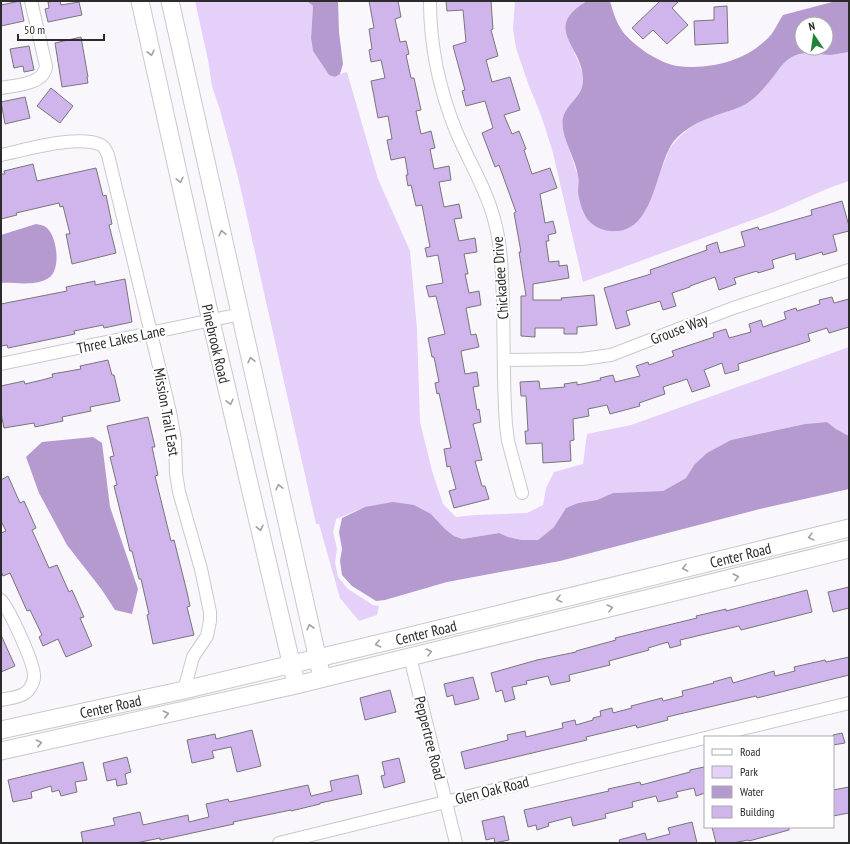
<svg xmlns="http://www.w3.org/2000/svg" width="850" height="844" font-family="'PT Sans Narrow',sans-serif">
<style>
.green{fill:#e4d0f8}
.water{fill:#b59ad0;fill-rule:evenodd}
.building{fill:#d0b4ec;stroke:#78767a}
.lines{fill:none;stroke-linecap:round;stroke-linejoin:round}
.street-casing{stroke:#cbc8cd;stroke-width:14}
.secondary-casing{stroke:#cbc8cd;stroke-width:19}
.street{stroke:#fff;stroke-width:12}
.secondary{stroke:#fff;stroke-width:17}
.oneway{stroke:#a0a0a0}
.labels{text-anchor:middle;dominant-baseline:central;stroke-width:4;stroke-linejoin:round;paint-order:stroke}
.street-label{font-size:15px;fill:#2c2b2c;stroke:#fff}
</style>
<rect width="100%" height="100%" fill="#faf7fc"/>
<g class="green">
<polygon points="195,1 307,1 313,6 311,38 313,51 329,75 335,77 340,74 347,72 378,179 410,251 417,329 420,422 432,471 443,504 456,517 475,515 527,513 543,505 546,488 554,472 583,464 587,434 631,425 849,347 849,436 836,429 827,422 805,424 731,440 694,465 686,478 663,491 613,493 597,500 578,503 566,508 554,527 538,540 522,540 508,537 499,533 462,539 454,536 445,529 431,514 365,507 336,519 333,532 337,549 335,562 338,577 348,589 373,605 379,606 377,615 359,621 340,598 319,524 316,524 238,177 220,110 212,86 208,60"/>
<path d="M515,1H587L582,4L574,53L579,63L583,75V85L580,91L564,115L562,124L564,134L578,176V192L645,211L669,150C679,134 695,123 712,116C724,112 736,110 746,103C757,96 765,87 773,77C779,69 785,60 794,56C806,51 819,55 831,55C837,54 843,53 849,52V181L829,188L774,212L583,282L553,153L542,118L528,83L516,48L513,29Z"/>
</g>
<g class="water">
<polygon points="307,1 338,1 339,32 343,64 340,74 335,77 329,75 313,51 311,38 313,6"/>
<path d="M587,1H610C613,12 616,22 623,32C634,46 659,63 677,66C708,70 743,62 766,40C774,33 777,24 783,15L836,1H849V52C843,53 837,54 831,55C818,55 804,50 792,57C784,61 779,69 774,76C766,86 757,97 746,104C736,110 723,112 712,117C699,121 683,130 674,141C656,164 655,229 617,231C606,232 595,228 588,220C582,212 579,200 578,191C578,186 579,181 578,176C576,159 559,134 563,118C566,105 582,96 583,82C585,47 540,29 587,1ZM802,24H826V48H802Z"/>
<path d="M36,224C40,225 44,225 47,228C57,237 61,268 50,277C37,287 16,282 1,283V235Z"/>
<polygon points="827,422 836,429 849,436 849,489 760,509 560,561 447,582 385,600 376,601 352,586 342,575 340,561 342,549 339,532 342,518 365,507 393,502 414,505 431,514 445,529 454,536 462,539 499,533 508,537 522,540 538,540 554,527 566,508 578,503 597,500 613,493 663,491 686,478 694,465 707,453 731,440 805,424"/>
<polygon points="93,437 102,443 110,507 138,589 132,614 115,610 102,590 67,545 39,493 26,457 42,442"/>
</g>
<g class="building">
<polygon points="20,1 24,21 1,26 1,5"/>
<polygon points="55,1 60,1 61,5 79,2 82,15 48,22 45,9 49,8 48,2"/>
<polygon points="369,1 398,1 401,17 395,19 400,42 406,41 409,54 406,55 411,78 414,78 421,110 416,111 421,134 431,131 435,148 430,149 434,169 449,166 451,180 439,182 444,207 459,204 462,218 454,219 459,241 475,238 477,252 464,254 468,274 465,274 469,293 479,291 481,305 466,308 471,335 476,334 479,347 461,351 465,374 477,372 479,386 473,387 477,410 479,409 481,422 473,424 482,460 475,461 482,486 485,486 489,499 454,508 449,491 456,489 450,466 447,467 444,449 451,448 439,393 437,394 435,383 439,382 434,357 432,357 428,338 445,334 436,296 429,297 426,286 443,283 438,255 427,257 425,248 430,247 422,205 416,206 411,185 408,186 406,175 408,175 405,157 391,160 387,140 392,139 388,116 378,118 371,81 385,78 381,60 371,62 369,50 372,49 369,29 374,28"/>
<polygon points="446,1 491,1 493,29 491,30 498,56 486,60 492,82 510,77 520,110 504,115 512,134 519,131 526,149 524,150 532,174 550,168 557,188 540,194 545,223 553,221 556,233 548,235 549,241 546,241 549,262 559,261 559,266 567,265 569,278 533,284 533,300 562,300 561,298 594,295 597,325 577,327 577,334 564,334 564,328 535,328 535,337 521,336 521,296 526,296 519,252 521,252 514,213 516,212 499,165 495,167 482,133 493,128 485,101 466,106 462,91 465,90 453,46 466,42 463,10 447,11"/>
<polygon points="660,1 679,1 672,8 688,25 667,44 653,30 643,39 632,28"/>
<polygon points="727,6 728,43 695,45 694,21 714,20 714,7"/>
<polygon points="81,37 88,77 87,77 88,83 62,87 55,43"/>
<polygon points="29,46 34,70 24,72 23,66 14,68 10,49"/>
<polygon points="51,88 73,106 60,123 37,106"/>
<polygon points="25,97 30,118 5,124 1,102"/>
<polygon points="33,164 37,181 96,168 103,196 106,195 112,224 109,225 116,253 72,264 66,234 70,234 63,206 60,207 59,203 16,213 17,215 1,219 1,174 5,174 4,171"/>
<polygon points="842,201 849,226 849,231 833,235 837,251 823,255 822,252 796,260 795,253 772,260 774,268 758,273 757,271 734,278 736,284 719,290 715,277 690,286 690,287 672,293 676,306 663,310 660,301 626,311 630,325 616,329 604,288 651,274 650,270 707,250 706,246 717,242 720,253 745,246 741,232 758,227 759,230 812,215 811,210"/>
<polygon points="125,279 132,322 104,328 103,325 74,331 75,334 8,348 7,345 1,346 1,304 67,291 66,287 95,281 95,285"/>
<polygon points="832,297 834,303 849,299 849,327 829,333 827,328 808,334 810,341 738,364 739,370 725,374 722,363 704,370 710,386 692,392 687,379 663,387 665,394 639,403 640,406 610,414 607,405 588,409 589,416 573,419 574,440 570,441 571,461 543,463 542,443 526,444 525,431 528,431 526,396 521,396 520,382 539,381 540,389 565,387 564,384 577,382 577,385 601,380 600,378 613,375 615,382 640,376 636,366 648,362 649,365 674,356 672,351 714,337 713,333 726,329 729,338 751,332 749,324 761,320 763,327 786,319 784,312 796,308 797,311 820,304 819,300"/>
<polygon points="108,360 112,375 114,375 120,401 90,407 91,411 62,417 63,421 35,427 34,423 4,428 1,413 1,386 24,381 25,384 42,380 53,377 52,374 81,369 80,366"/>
<polygon points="148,417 155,447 152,447 158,475 155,476 171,541 174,540 187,592 190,606 187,607 194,635 153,644 147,615 149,614 141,579 139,579 132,551 130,551 114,486 117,485 110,457 114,456 107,426"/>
<polygon points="8,476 20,503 24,501 36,528 32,530 49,568 57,565 69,592 72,590 84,617 80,618 92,646 66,657 58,639 43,646 39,637 42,635 30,610 27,611 10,573 3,576 1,571 1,533 6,531 1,521 1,480"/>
<polygon points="849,587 849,608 833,612 828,592"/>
<polygon points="807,590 812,612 741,630 739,626 680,640 681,645 670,648 668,642 648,648 649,650 609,661 610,665 569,675 570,681 551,685 548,676 526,681 527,684 512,687 515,699 505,702 502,690 496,692 491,673 537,660 576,652 576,651 616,640 615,638 697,618 696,616 726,609 726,611"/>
<polygon points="1,635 15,666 1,672"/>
<polygon points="849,657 849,675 757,698 756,696 667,717 668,720 637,728 636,725 586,737 587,740 465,769 461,752 508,740 507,735 525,731 526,737 538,734 563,728 562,723 575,720 576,725 593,720 593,718 601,716 600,711 612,708 613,713 632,708 631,706 662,698 663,701 683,696 682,691 714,683 713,682 731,677 733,683 774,671 775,676 795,671 794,667 825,660 826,662"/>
<polygon points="473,677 479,699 455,705 453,695 447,697 444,684"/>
<polygon points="390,690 396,712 365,720 360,698"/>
<polygon points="252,730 261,766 237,772 231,747 212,751 214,758 192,763 187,740 215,734 216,739"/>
<polygon points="842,733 845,743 833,745 833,735"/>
<polygon points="127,757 131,772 125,774 127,784 117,786 116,779 107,781 103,763"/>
<polygon points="399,758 405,782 384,788 381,776 385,775 382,762"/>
<polygon points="83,762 87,780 75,782 77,792 61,796 59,790 52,792 51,786 31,792 32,798 13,802 8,780"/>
<polygon points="704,767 705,774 705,793 696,796 694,788 676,792 678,797 658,802 656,796 632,802 633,807 605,814 606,818 573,826 571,817 548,823 549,826 537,830 536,825 528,827 524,810 609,791 608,789 640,782 641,785 690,772 690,770"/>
<polygon points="358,775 362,794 320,803 320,804 291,811 291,810 233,822 234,824 160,840 160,838 136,843 83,843 81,832 115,825 113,818 140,812 143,825 188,815 189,822 209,817 206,804 228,799 229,802 308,785 311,796 332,791 330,781"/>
<polygon points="849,787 849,813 833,816 833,790"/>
<polygon points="504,816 509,840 495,843 494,838 486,840 482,821"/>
<polygon points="692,822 697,843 620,843 619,840 645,833 647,840 670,834 668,828"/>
<polygon points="712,827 789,827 789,830 749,841 748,840 733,843 716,843"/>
</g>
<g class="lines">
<g class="street-casing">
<g id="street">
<path d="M430,1C430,46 439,89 456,131C468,160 486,188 494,219C502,247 502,275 503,304C504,344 503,384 506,425L508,441L522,493"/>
<path d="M1,88C15,85 44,85 46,66L31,1"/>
<path d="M1,155C25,150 79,134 101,145C105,147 106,151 108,155L170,412L175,440L176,473L179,492L201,569L210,612V621L207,636L193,657L184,690"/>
<polyline points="504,360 582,359 611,355 733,308 849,270"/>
<polyline points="1,364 241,314"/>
<path d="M1,600C10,611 35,664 34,677C34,682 29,691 25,693C19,698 8,698 1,700"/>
<polyline points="410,657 456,843"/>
<polyline points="709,737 849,703"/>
<polyline points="279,843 705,738"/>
</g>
</g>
<g class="secondary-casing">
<g id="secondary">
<path id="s1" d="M140,1L211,321L294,675"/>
<polyline points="170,1 320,669"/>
<path id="s2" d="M1,730L184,690L406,637L849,528"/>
<polyline points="1,751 296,685 849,549"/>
</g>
</g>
<use href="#street" class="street"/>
<use href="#secondary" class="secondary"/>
</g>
<defs><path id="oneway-chevron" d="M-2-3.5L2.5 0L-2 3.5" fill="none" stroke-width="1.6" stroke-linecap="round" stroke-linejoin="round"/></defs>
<g class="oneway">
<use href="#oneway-chevron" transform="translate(151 53) rotate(77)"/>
<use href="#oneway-chevron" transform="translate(180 180) rotate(77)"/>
<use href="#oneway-chevron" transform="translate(222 233) rotate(-103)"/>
<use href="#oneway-chevron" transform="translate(251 360) rotate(-103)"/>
<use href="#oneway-chevron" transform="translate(230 402) rotate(77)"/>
<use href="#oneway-chevron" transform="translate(279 487) rotate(-103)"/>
<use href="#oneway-chevron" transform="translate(260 528) rotate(77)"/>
<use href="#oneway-chevron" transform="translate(811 537) rotate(166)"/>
<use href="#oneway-chevron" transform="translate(685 568) rotate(166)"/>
<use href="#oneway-chevron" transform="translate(736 577) rotate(-14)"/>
<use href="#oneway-chevron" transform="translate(559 599) rotate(166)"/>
<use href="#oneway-chevron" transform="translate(610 608) rotate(-14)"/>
<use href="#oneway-chevron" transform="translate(310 627) rotate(-103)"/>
<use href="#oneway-chevron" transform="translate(378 644) rotate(167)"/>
<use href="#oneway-chevron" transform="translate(429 652) rotate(-14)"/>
<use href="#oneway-chevron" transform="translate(166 714) rotate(-13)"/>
<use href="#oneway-chevron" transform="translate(39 743) rotate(-13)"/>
</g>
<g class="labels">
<g class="street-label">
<text transform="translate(500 278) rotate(-94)">Chickadee Drive</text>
<text transform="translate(679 329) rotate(-21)">Grouse Way</text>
<text transform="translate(121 339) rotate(-12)">Three Lakes Lane</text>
<text stroke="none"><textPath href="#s1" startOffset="351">Pinebrook Road</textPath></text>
<text transform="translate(167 412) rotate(80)">Mission Trail East</text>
<text stroke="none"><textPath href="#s2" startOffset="760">Center Road</textPath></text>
<text stroke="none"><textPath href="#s2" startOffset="436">Center Road</textPath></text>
<text stroke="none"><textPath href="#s2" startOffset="112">Center Road</textPath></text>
<text transform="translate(430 738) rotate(76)">Peppertree Road</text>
<text transform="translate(492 790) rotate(-14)">Glen Oak Road</text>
</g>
</g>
<rect width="850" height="844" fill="none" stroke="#2c2b2c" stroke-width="4"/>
<rect x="704" y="736" width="130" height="92" fill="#ffffff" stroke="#abaaab"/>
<rect x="712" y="749" width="20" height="6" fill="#ffffff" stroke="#abaaab"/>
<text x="740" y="756" font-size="12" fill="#2c2b2c">Road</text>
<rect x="712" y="766" width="20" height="12" fill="#e4d0f8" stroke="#abaaab"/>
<text x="740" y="776" font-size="12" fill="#2c2b2c">Park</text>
<rect x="712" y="786" width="20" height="12" fill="#b59ad0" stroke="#abaaab"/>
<text x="740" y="796" font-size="12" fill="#2c2b2c">Water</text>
<rect x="712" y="806" width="20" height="12" fill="#d0b4ec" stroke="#abaaab"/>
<text x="740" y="816" font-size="12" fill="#2c2b2c">Building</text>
<g transform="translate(814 36) rotate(347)"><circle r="19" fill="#ffffff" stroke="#abaaab"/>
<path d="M0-3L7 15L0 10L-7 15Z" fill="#1f8337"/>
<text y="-6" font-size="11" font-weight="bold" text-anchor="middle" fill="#2c2b2c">N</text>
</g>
<path d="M18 34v6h86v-6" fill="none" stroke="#2c2b2c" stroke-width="2"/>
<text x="24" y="34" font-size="12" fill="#2c2b2c" stroke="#ffffff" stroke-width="3" paint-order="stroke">50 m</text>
</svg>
